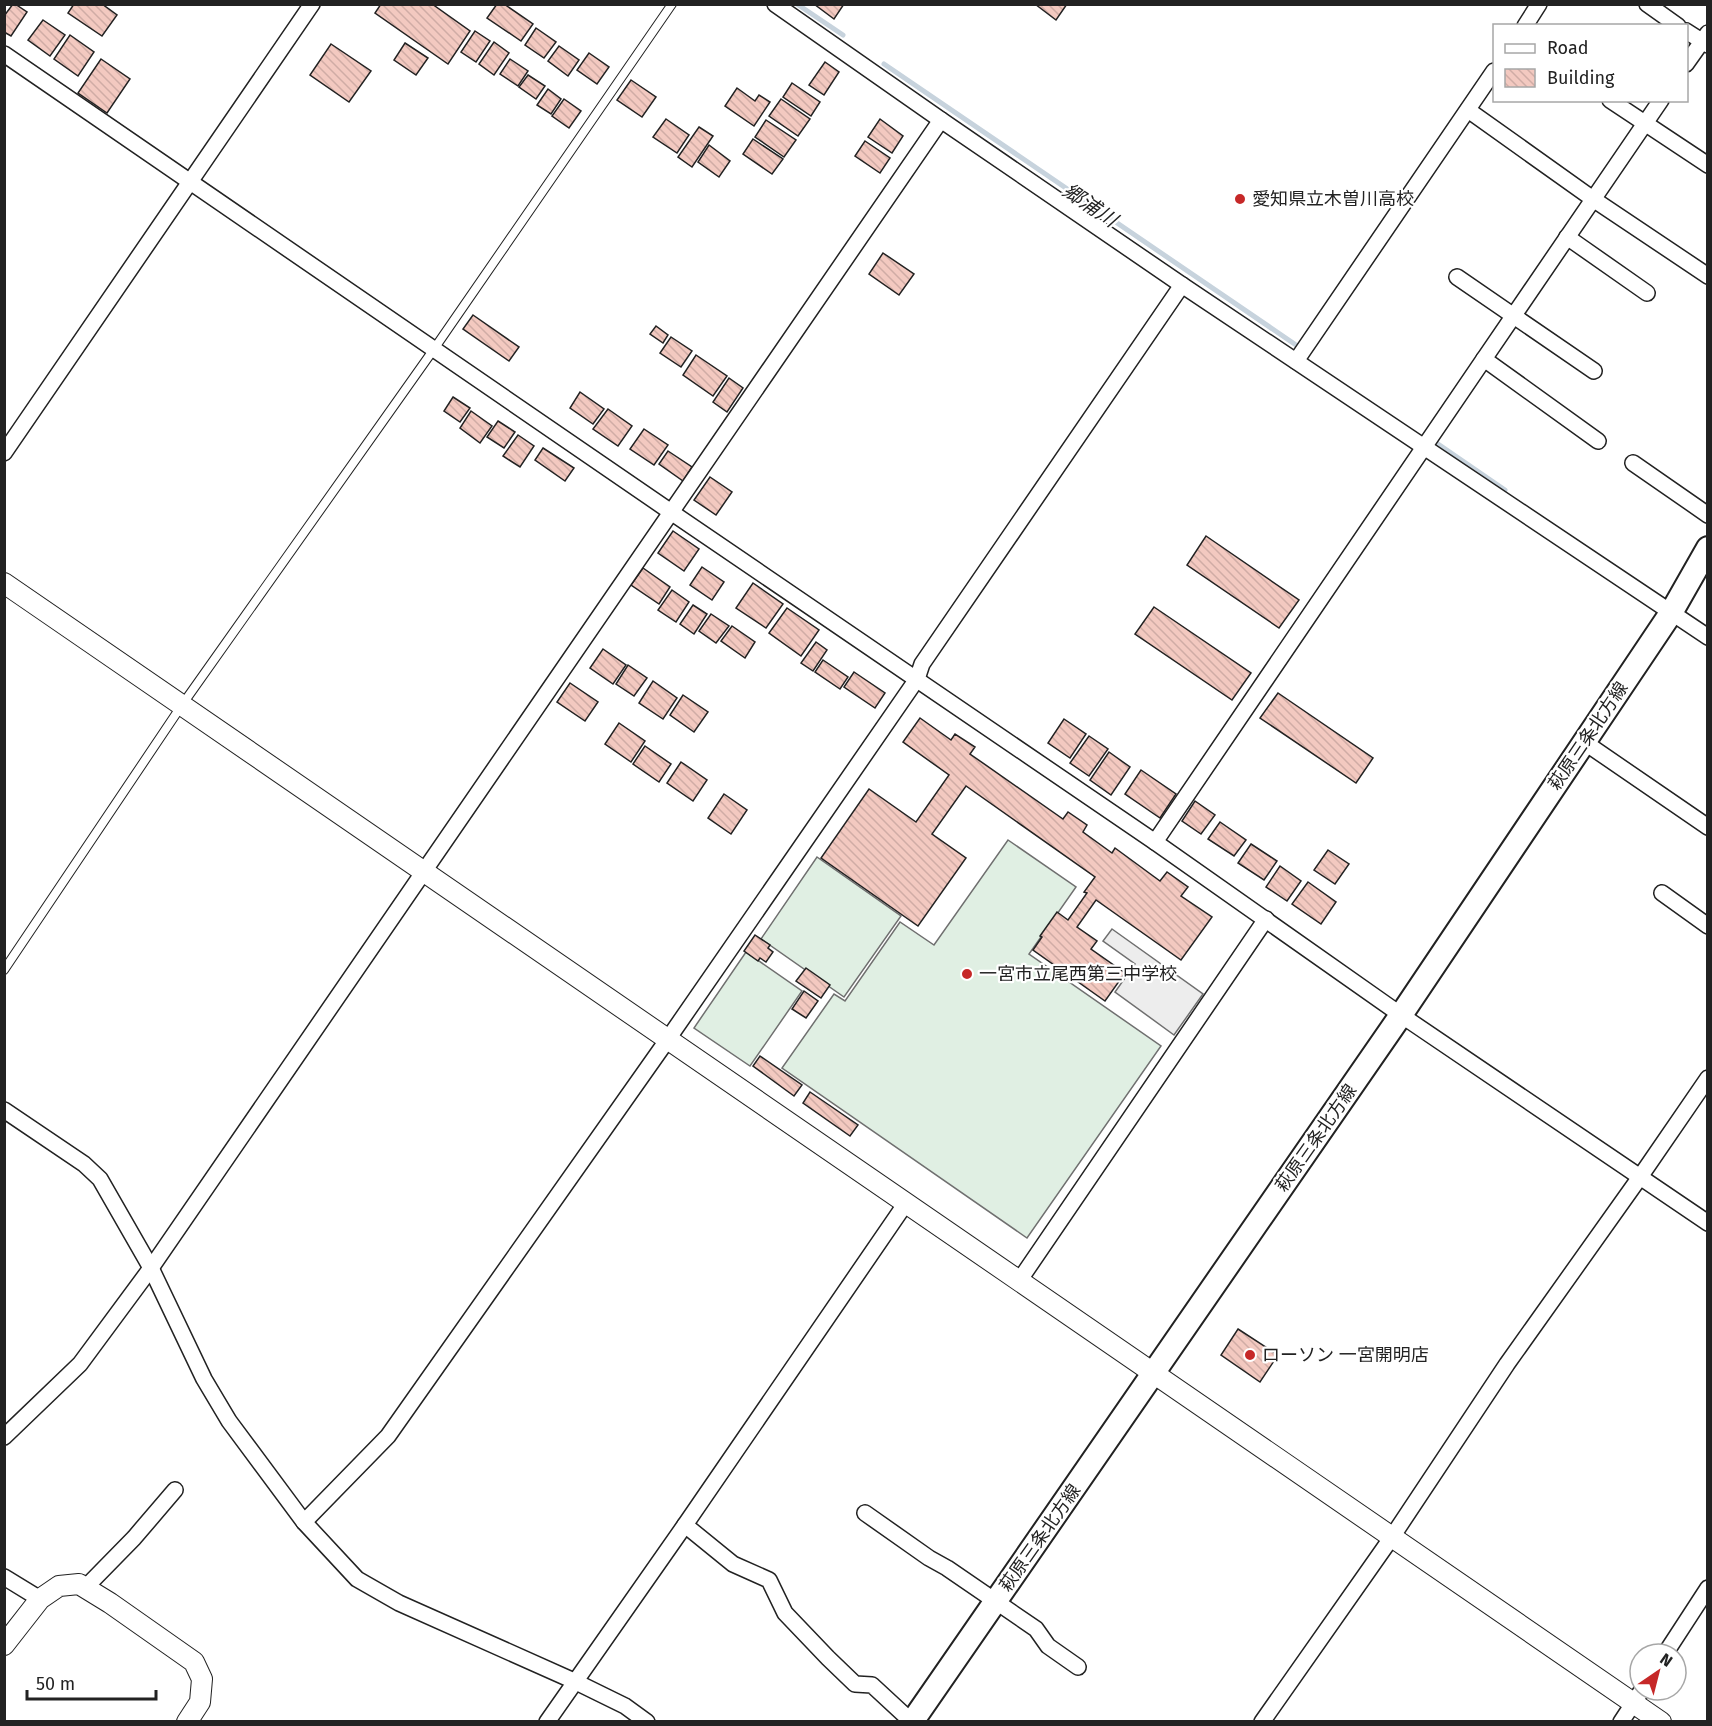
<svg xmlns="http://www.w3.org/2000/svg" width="1712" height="1726" font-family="'Fira Sans','Noto Sans JP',sans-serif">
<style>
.grass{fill:#e0efe3;stroke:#6f6f6f;stroke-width:1.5}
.parking{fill:#ededed;stroke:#6f6f6f;stroke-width:1.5}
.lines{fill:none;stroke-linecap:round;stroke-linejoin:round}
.stream{stroke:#c7d3dd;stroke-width:5}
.building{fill:url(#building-back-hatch);stroke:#222;stroke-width:1.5}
.service-casing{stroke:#222;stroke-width:10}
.minor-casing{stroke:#222;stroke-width:18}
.tertiary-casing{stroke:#222;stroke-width:22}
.secondary-casing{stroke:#222;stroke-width:26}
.service{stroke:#fff;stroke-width:8}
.minor{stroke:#fff;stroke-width:15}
.tertiary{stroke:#fff;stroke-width:20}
.secondary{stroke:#fff;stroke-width:22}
.poi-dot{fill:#c62828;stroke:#fff;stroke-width:2}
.labels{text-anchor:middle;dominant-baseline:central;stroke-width:4.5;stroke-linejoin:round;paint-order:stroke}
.poi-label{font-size:18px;fill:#222;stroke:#fff;text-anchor:start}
.street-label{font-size:18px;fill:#222;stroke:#fff}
.water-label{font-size:20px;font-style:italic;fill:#222;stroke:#fff}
</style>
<defs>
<pattern id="building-back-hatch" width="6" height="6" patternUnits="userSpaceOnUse" patternTransform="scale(1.5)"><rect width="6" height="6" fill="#f3c9c0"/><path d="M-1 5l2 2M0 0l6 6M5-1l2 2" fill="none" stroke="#d0aca5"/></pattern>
</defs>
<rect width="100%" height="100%" fill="#fff"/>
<g class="grass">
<polygon points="1008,840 1076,887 1029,954 1161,1046 1027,1238 782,1068 834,994 845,1001 900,922 934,945"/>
<polygon points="817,857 901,916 844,997 761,939"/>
<polygon points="746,952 802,991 750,1066 694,1028"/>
</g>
<polygon class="parking" points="1112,929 1203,994 1174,1035 1115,992 1135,964 1103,941"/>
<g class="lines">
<g class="stream">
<polyline points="797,4 843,35"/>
<polyline points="884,64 1296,345"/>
<polyline points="1438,444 1505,490"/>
</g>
</g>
<g class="building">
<polygon points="13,4 15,4 27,12 11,36 4,32 4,16"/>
<polygon points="74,4 102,4 117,15 102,36 68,13"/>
<polygon points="381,4 432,4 470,31 448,64 375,13"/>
<polygon points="497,4 504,4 533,24 521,41 487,18"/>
<polygon points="814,4 844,4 834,19"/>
<polygon points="1035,4 1067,4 1056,20"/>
<polygon points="43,20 65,35 50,56 28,40"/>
<polygon points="536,28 556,42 544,58 525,45"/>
<polygon points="475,31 490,41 476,62 461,52"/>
<polygon points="70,35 94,52 78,76 54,59"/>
<polygon points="494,42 509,53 494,75 479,64"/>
<polygon points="405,43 428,58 416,75 394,60"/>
<polygon points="331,44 371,71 349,102 310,75"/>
<polygon points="559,46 579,60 568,76 548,61"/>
<polygon points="589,53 609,67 597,84 577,70"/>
<polygon points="101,59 130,79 107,113 78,93"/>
<polygon points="510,59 528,71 518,86 500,74"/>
<polygon points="825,62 839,72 824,95 809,85"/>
<polygon points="528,75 545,86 536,99 519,87"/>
<polygon points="631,80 656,97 642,117 617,100"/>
<polygon points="792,83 820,102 811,116 783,97"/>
<polygon points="737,88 755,101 759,95 770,102 754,126 725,106"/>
<polygon points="548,89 561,99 551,114 537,105"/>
<polygon points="564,99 581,111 569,128 552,116"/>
<polygon points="781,99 810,119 798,136 769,116"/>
<polygon points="666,119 689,135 677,153 653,137"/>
<polygon points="880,119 903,136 892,153 868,137"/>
<polygon points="766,120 796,140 784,157 755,137"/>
<polygon points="699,127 713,136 692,167 678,157"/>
<polygon points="753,139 783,159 772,174 743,154"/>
<polygon points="865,141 890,158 880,173 855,156"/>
<polygon points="709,145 730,161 719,177 698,162"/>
<polygon points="883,253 914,274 899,295 869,274"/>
<polygon points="473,315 519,347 509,361 463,329"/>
<polygon points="656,326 668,335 663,343 650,334"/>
<polygon points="671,337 692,351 681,367 660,353"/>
<polygon points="696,355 727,376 713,396 683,375"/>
<polygon points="729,378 743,388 727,412 713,402"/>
<polygon points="580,392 604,409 593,424 570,408"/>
<polygon points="453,397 470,408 460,422 444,411"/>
<polygon points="608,409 632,426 618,446 593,429"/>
<polygon points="471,411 492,426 480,443 460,428"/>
<polygon points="498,421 515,432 504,448 487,437"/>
<polygon points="644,429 668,445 654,465 630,449"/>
<polygon points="518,435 534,446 520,467 503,456"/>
<polygon points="543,448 574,468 565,481 535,460"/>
<polygon points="668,451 692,467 683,481 659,464"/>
<polygon points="710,477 732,492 716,515 694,500"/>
<polygon points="673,531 699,549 684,571 658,553"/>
<polygon points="1206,536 1299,600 1279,628 1187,565"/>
<polygon points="702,567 724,582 712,600 690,585"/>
<polygon points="643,568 670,587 659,604 631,585"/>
<polygon points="753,583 783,604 766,628 736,608"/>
<polygon points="672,590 689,602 676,622 658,610"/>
<polygon points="693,605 707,614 694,634 680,624"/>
<polygon points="1154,607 1251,673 1232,700 1135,634"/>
<polygon points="787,608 819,630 801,656 769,633"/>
<polygon points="711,614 729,626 716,643 699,631"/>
<polygon points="732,626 755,642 745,658 721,641"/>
<polygon points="816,642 827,650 813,671 801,663"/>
<polygon points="603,649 626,665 613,684 590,668"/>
<polygon points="823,660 848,677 840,689 815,672"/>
<polygon points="628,665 647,678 634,696 616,684"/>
<polygon points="854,672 885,693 875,708 844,687"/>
<polygon points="653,681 677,698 663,719 639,703"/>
<polygon points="570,683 598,702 585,721 557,702"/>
<polygon points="1278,693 1373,758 1356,783 1260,718"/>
<polygon points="683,695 708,712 694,732 670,715"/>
<polygon points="920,718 951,740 955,734 975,747 970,754 1063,819 1068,812 1087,825 1083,832 1112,853 1115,848 1160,881 1167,872 1188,887 1181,896 1212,917 1181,960 1096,900 1077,927 1097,941 1091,949 1125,973 1105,1001 1033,950 1042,937 1040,936 1057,912 1068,920 1087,893 1084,892 1095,877 966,786 932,834 966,858 918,926 821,858 869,789 916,822 949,775 903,742"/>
<polygon points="1064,719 1086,734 1070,758 1048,743"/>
<polygon points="619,723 645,741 631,762 605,744"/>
<polygon points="1089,736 1108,749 1089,776 1070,763"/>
<polygon points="645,746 671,764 659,782 633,764"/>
<polygon points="1109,752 1130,767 1111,795 1090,780"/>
<polygon points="681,762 707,780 693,801 667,783"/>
<polygon points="1141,770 1176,794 1160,818 1125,794"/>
<polygon points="724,794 747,810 731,834 708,818"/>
<polygon points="1195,801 1215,815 1201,834 1182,821"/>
<polygon points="1220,822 1246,840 1234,856 1208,839"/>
<polygon points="1251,844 1277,861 1264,880 1238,863"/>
<polygon points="1328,850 1349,864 1335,884 1314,870"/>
<polygon points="1280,866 1301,881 1287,901 1266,887"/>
<polygon points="1308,882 1336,902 1321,924 1292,904"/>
<polygon points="755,935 770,945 768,948 773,952 766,962 760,958 758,961 744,951"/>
<polygon points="806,968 830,985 821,998 796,981"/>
<polygon points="804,991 818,1001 806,1018 792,1009"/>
<polygon points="760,1056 802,1085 794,1096 753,1066"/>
<polygon points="810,1092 858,1125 850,1136 803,1103"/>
<polygon points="1238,1329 1278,1355 1260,1382 1221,1355"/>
</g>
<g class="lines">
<g class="service-casing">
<polyline id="service" points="4,970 182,705 434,349 672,4"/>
</g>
<g class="minor-casing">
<g id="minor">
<polyline points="775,4 941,120 1182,285 1708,637"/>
<polyline points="1647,4 1678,26"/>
<polyline points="1525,26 1539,4"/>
<polyline points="1686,31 1708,45"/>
<polyline points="4,54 671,512 1155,842 1401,1015 1708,1223"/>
<polyline points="1686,64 1708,33"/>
<polyline points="1610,100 1708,165"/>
<polyline points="1468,110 1593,199 1708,276"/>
<polyline points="1567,237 1647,293"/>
<polyline points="1457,277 1594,371"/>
<polyline points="1484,359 1598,441"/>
<polyline points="1296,361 1494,71"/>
<polyline points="4,453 312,4"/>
<polyline points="1633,463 1708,515"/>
<polyline points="1584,742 1708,827"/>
<polyline points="1155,842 1484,359 1661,100"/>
<polyline points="1662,893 1708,926"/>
<polyline points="4,1110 84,1164 100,1179 151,1268 204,1379 229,1421 304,1522 357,1579 399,1603 574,1681 625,1706 647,1722"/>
<polyline points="1019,1281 1266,919"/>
<polyline points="4,1437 80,1364 151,1268 941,120"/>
<polyline points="865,1513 929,1558 947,1568 1036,1629 1048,1646 1078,1667"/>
<polyline points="304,1522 388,1436 668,1039 917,679 922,664 1182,285"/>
<polyline points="685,1525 733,1564 769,1580 785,1613 828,1658 855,1684 872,1685 912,1722"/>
<polyline points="4,1577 40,1599"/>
<polyline points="85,1588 134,1538 175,1490"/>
<polyline points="1665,1654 1708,1588"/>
<polyline points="547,1722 685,1525 906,1203"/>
<polyline points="1262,1722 1392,1537 1507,1364 1640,1177 1708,1078"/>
<polyline points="1621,1722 1642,1690"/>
</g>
</g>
<g class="tertiary-casing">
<g id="tertiary">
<polyline points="4,583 1661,1722"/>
<polyline points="4,1645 40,1599 59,1586 79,1584 110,1603 194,1662 202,1679 200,1702 187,1722"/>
</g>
</g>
<g class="secondary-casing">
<polyline id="secondary" points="912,1722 1401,1015 1671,613 1708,548"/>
</g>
<use href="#service" class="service"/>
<use href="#minor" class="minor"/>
<use href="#tertiary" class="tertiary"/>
<use href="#secondary" class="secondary"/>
</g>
<g class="poi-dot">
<circle cx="1240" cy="199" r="6"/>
<circle cx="967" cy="974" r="6"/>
<circle cx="1250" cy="1355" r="6"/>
</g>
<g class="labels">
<g class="poi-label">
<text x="1252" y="199">愛知県立木曽川高校</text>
<text x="979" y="974">一宮市立尾西第三中学校</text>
<text x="1262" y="1355">ローソン 一宮開明店</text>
</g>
<g class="street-label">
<text transform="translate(1588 736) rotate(-56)">萩原三条北方線</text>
<text transform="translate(1316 1138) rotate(-55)">萩原三条北方線</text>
<text transform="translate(1040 1538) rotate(-55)">萩原三条北方線</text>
</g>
<g class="water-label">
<text transform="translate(1090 205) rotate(34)">郷浦川</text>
</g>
</g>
<rect width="1712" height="1726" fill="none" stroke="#222222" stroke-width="12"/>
<rect x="1493" y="24" width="195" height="78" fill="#ffffff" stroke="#a7a7a7" stroke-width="1.5"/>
<rect x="1505" y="44" width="30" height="9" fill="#ffffff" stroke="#a7a7a7" stroke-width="1.5"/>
<text x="1547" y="54" font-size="18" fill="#222222">Road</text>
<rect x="1505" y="69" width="30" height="18" fill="url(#building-back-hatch)" stroke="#a7a7a7" stroke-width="1.5"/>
<text x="1547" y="84" font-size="18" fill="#222222">Building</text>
<g transform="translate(1658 1672) rotate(35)"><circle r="28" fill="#ffffff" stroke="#a7a7a7" stroke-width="1.5"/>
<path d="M0-4.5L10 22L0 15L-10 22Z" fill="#c62828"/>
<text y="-9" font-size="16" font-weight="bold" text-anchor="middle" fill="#222222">N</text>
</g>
<path d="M27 1690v9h129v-9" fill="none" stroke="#222222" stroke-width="3"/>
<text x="36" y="1690" font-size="18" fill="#222222" stroke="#ffffff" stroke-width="4.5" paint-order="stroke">50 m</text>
</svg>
